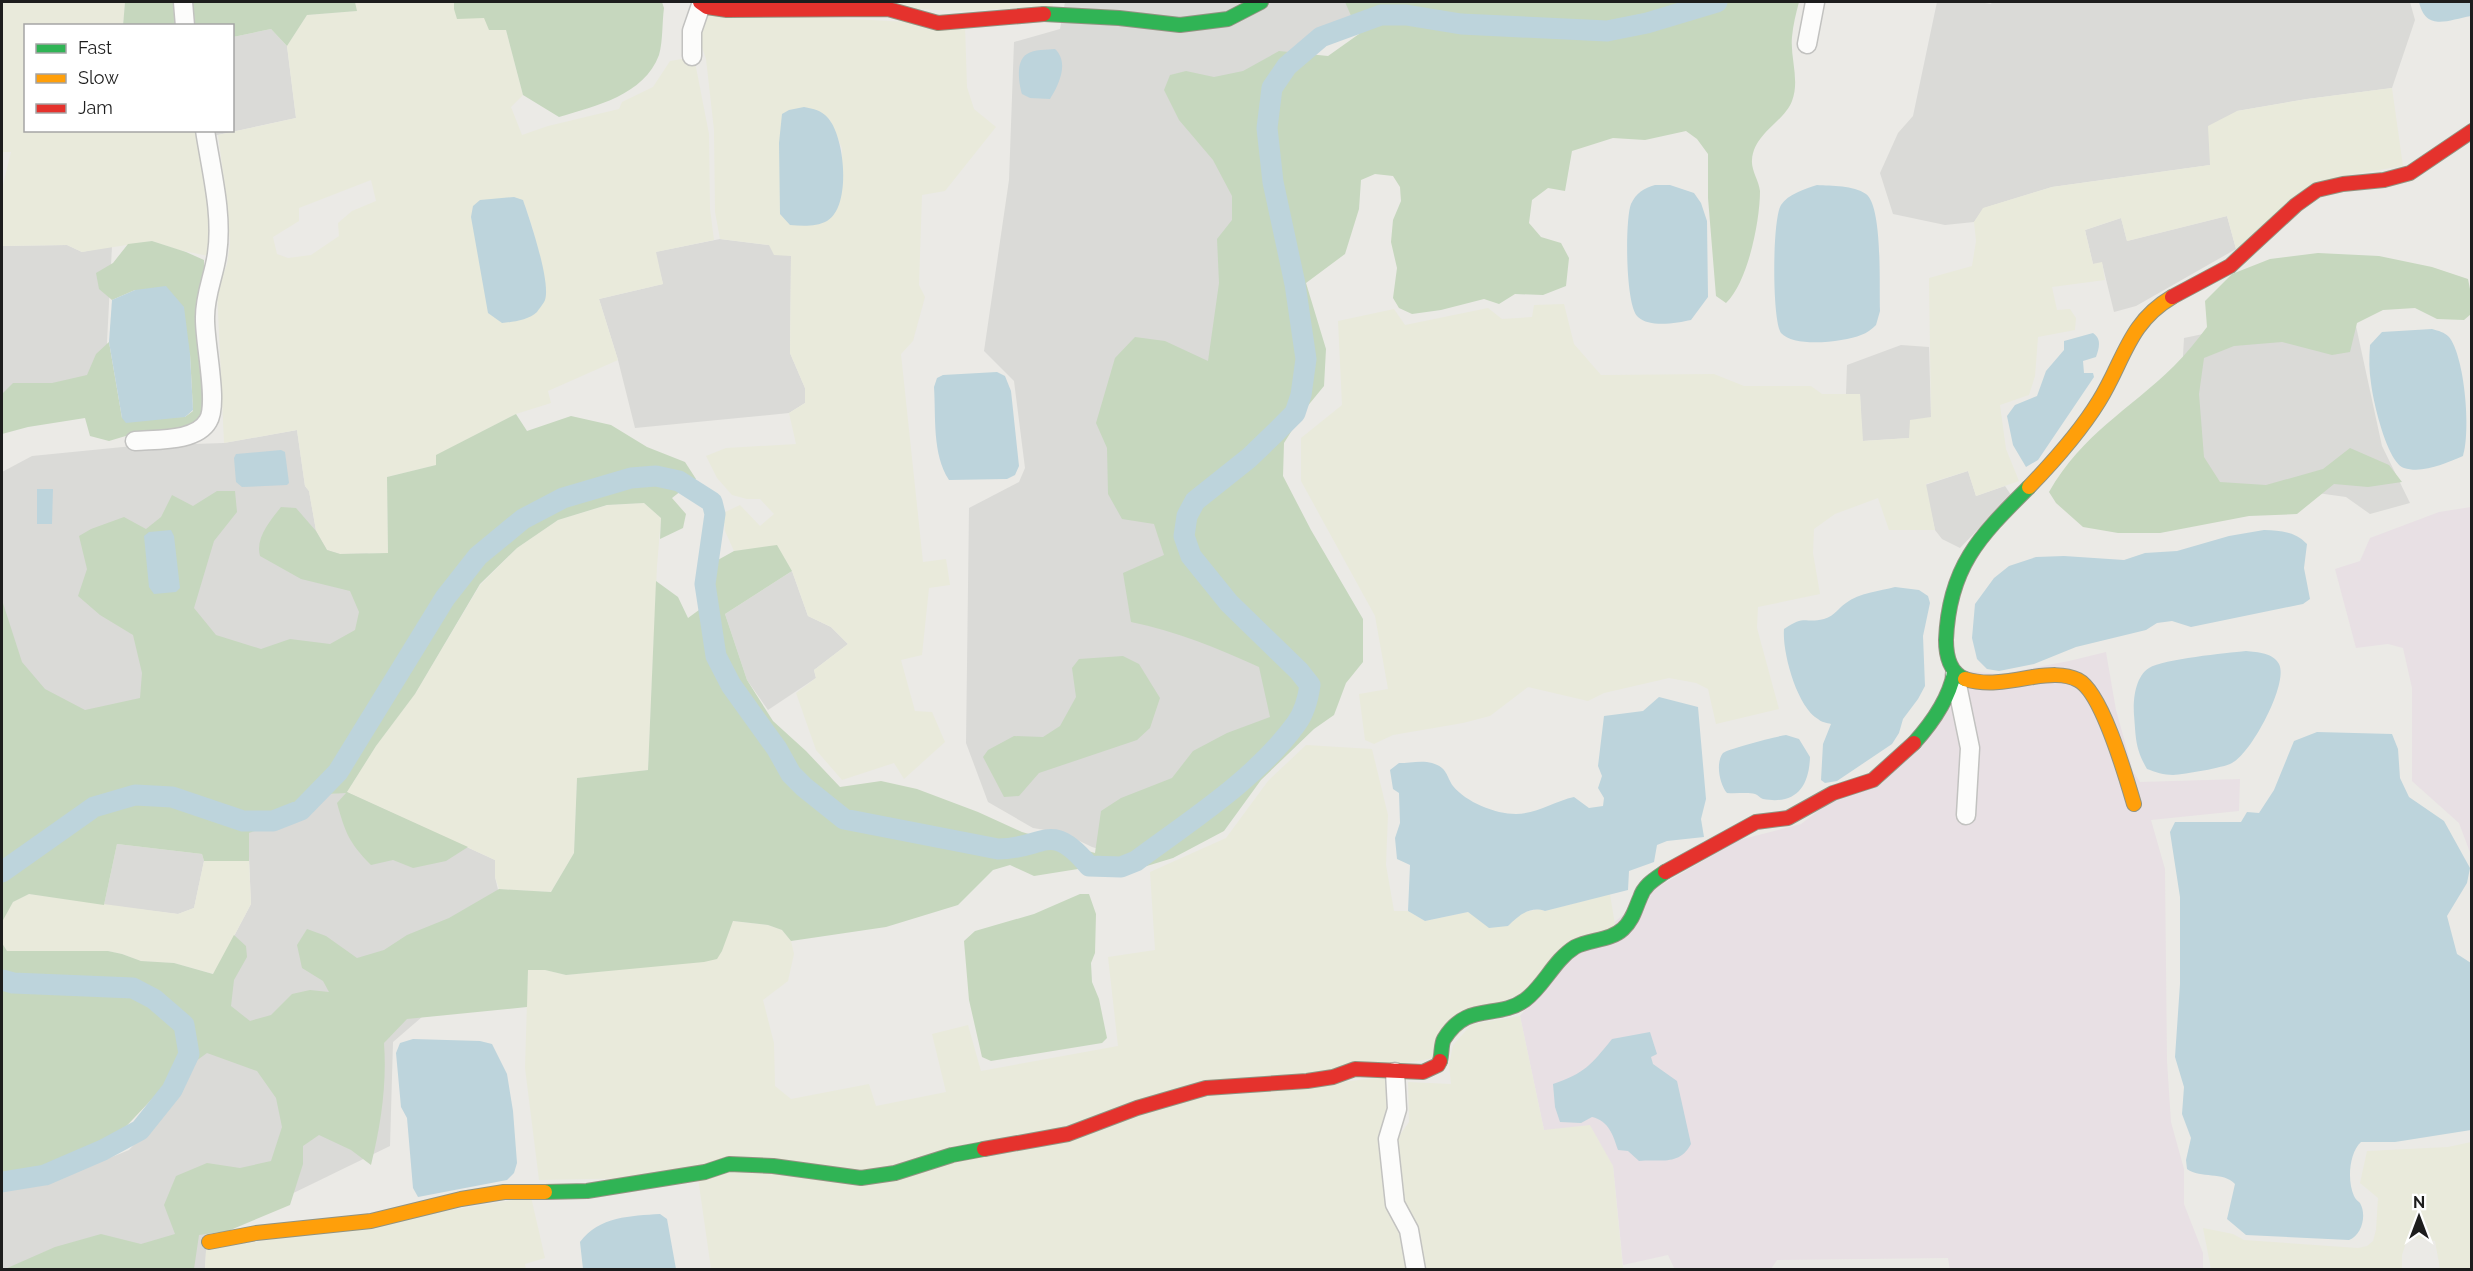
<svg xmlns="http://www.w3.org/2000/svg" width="2473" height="1271" font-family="Raleway,sans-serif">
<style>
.residential{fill:#dadad7}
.industrial{fill:#e8e0e4}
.farmland{fill:#e9eadb;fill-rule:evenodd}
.forest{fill:#c6d7be}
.water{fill:#bdd4dc}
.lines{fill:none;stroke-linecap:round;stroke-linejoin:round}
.canal{stroke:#bdd4dc;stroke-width:21}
.street-casing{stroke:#c2c2c0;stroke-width:21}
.fast-casing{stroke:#919380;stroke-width:16}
.slow-casing{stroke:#919380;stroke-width:16}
.jam-casing{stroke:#919380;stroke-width:16}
.street{stroke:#fcfcfb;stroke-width:18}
.fast{stroke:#30b455;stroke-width:14}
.slow{stroke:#ff9f0a;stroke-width:14}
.jam{stroke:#e5322d;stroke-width:14}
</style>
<rect width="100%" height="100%" fill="#ebeae6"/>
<g class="residential">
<polygon points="1065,2 1369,2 1367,11 1315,33 1264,78 1266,381 1292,711 1109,852 1092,847 1063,833 1033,828 988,802 966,743 969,508 1019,482 1025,468 1014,381 984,351 1009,180 1014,42 1060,29"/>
<polygon points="1937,2 1979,2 1991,4 1992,2 2410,2 2415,20 2392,88 2307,99 2237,111 2210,165 2052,187 1984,208 1974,222 1945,225 1893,214 1880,173 1898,133 1913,116"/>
<polygon points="271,29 287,46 296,118 208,137 206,131 232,130 233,37"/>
<polygon points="2227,216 2236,249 2136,306 2114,312 2102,263 2093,264 2085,230 2121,218 2127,241"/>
<polygon points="720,239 769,245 791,256 790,353 805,388 805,403 789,413 635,428 618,360 599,299 663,284 655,252"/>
<polygon points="67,245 82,252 112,246 107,342 114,397 2,409 2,246"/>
<polygon points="2351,303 2382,446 2410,503 2370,514 2346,497 2310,492 2207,499 2179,425 2184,338"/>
<polygon points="1901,345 1929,347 1931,417 1910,438 1862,441 1860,394 1846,394 1847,365"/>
<polygon points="297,430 305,486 309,491 316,530 369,554 360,636 207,784 2,689 2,472 32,456 133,446 224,443"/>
<polygon points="1968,471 1976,496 2005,486 2011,495 1960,548 1942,539 1935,530 1925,485"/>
<polygon points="792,571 808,616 831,627 848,644 814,670 816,678 768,710 747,680 725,614"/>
<polygon points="347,792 495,860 495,877 510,941 393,1042 390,1146 207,1235 205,1269 2,1269 2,1189 46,1184 129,1150 170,1106 198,1054 204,993 251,904 248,833 302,815 329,794"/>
<polygon points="117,844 202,854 204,861 194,908 178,914 104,905"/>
</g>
<g class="industrial">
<polygon points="2471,507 2472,507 2471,855 2459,823 2412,781 2412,688 2403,648 2388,644 2356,648 2335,569 2360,561 2370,538 2439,512"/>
<polygon points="2106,652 2116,710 2133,771 2140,782 2240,779 2239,811 2151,820 2165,869 2167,1061 2171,1122 2184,1169 2184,1204 2203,1253 2203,1269 1950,1270 1948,1258 1777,1260 1771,1269 1675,1270 1668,1255 1623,1265 1613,1166 1544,1130 1520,1016 1563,966 1651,891 1739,840 1801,824 1835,798 1883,783 1966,671 2001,674 2069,661"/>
</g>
<g class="farmland">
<polygon points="2,2 125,2 123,25 26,26 26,130 206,131 213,257 179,250 152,241 82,252 67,245 2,246 2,189 11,152 2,152"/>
<path d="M355,2H454V9L484,18L506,30L523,95L511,107L522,135L548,126L619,109L622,102L653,87L670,61L694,57L709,134L710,209L714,240L656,252L663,284L599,299L618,360L548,391L551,403L516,414L437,455L436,465L387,477L388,553L340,554L327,550L316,531L309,491L305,486L297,430L224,443L217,290L227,264L230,243L225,188L218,135L296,118L287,46L307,15L356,11ZM371,180L376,201L352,211L338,223L339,236L311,255L288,258L277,254L273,237L299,221V208ZM523,200L533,230L545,282V299Z"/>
<polygon points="724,2 1052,2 1053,6 966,11"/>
<path d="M702,14L796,16L965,25L967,87L974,109L996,127L945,191L922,195L919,285L925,297L913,341L901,354L923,562L946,559L950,585L929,588L922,655L901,660L915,711L932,712L945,742L904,779L894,763L842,780L816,750L796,693L816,678L814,670L848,644L831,627L808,616L792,571L777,546L734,551L725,531L723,513L740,505L760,526L774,514L760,499H747L732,495L717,478L706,456L726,448L796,444L789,413L805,403V388L790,353L791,256L774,255L769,245L720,239L715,212L714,130L706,59L699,39ZM829,118L842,148V187L818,224L790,225Z"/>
<polygon points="2392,88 2403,166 2349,175 2236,249 2227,216 2127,241 2121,218 2085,230 2093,264 2102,262 2105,280 2052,287 2057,310 2070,309 2076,318 2075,330 2038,337 2035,376 2029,395 2000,405 2006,449 2019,481 1976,496 1968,471 1926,484 1935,530 1889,530 1878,498 1835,514 1814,529 1813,553 1820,594 1758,607 1757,628 1779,709 1716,724 1708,689 1696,683 1669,678 1604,693 1588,701 1528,687 1490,716 1463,723 1393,735 1374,744 1365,740 1359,694 1388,689 1375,616 1301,481 1301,438 1342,405 1338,321 1394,309 1405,325 1488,308 1502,319 1532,317 1534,305 1564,304 1574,344 1601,375 1714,374 1744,386 1811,386 1822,394 1860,394 1863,441 1909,438 1910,420 1931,417 1929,278 1972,266 1976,241 1974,222 1983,208 2052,187 2210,165 2208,126 2237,111 2307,99"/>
<polygon points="644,503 661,518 657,566 648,770 577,778 574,853 551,892 499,889 495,877 495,860 347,792 376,746 415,694 480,585 517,548 558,520 608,505"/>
<polygon points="1306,745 1372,749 1388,815 1386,865 1394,911 1408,911 1425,921 1468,912 1508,926 1520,913 1539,909 1545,911 1610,894 1615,925 1531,990 1485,1008 1436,1058 1380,1067 1089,1121 859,1174 539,1180 525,1068 528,970 545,970 566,975 633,968 722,951 732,921 768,925 782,930 791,941 794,954 788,981 763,1000 774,1043 775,1086 791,1099 869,1084 876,1106 946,1092 932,1034 968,1025 981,1071 1118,1046 1108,957 1155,950 1150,872 1226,838 1268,781"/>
<polygon points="204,861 249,861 251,904 214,974 174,963 141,961 122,954 108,951 7,951 2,943 2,920 13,902 29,894 178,914 194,908"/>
<polygon points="1520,1016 1544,1130 1590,1125 1613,1166 1623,1269 1421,1269 1415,1221 1406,1211 1400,1197 1396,1150 1397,1139 1409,1122 1408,1082 1451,1084 1449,1065 1453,1045 1472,1024"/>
<polygon points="1392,1076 1391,1116 1412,1269 711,1269 698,1178 728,1169 857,1184 1175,1102"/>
<polygon points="2471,1142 2471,1269 2440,1269 2435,1241 2408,1237 2402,1255 2402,1269 2211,1269 2203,1228 2233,1234 2244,1240 2358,1248 2367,1246 2373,1241 2376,1230 2378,1198 2360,1183 2367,1151 2448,1147"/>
<polygon points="531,1197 545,1258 525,1264 526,1270 205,1270 206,1250"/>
</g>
<g class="forest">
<polygon points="125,2 355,2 357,11 307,15 287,46 271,29 233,37 232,26 123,26"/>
<path d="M454,2H662L664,8C662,22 663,41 659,55C644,95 596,106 559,117L523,95L506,30H489L484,18L457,19L454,9Z"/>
<path d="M1345,2H1799C1796,13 1793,25 1792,37C1790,58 1800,80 1792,101C1784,122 1754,133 1752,160C1751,170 1759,181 1760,191C1760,221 1748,282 1726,303L1716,296L1708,198V154L1697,139L1686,131L1645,140L1613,138L1572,151L1565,191L1548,188L1532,200L1529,223L1541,237L1561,243L1569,258L1566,286L1543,295L1515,294L1499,304L1484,299L1441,310L1412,314L1399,308L1393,298L1397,268L1391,242L1393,220L1401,201L1400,187L1393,176L1375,174L1361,180L1359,209L1345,254L1306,283L1326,349L1324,386L1306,408L1284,443L1283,476L1311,530L1363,619V662L1346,683L1334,715L1314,729L1261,780L1224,831L1173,858L1114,876L1078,869L1034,876L1010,865L993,870L958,905L886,927L791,941L782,930L768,925L733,921L722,951L717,959L704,962L566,975L545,970H528L527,1007L407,1019L384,1043C387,1084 381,1125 371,1165L351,1150L319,1135L303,1146V1164L290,1205L228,1231L199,1235L194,1269H5L55,1247L101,1234L141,1244L175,1234L164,1205L176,1176L207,1163L240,1168L271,1161L282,1127L276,1098L257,1071L207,1053L170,1080L117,1136L66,1159L7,1176L2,1175V943L7,951H108L122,954L141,961L174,963L213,974L234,935L246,946L247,957L234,980L231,1006L250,1021L271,1015L292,994L310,990L329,992L323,981L302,968L297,945L307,929L326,936L357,958L384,950L407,935L449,918L499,889L551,892L574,853L577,778L648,770L656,581L678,597L688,618L714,599L716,561L734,551L777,545L792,571L725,614L747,680L773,721L806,751L840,787L881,781L917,789L978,812L1022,832L1095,853L1101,811L1121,798L1172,778L1193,751L1227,733L1270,717L1259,667C1217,648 1176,631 1131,622L1123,573L1164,555L1154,524L1122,519L1108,494L1107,448L1096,423L1115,358L1135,337L1165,341L1208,361L1219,283L1217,239L1232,220V196L1213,160L1179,120L1164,90L1170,75L1186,71L1214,77L1243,71L1279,51L1328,56L1359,34Z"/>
<polygon points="152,241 186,252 204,260 205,413 199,423 175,430 129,435 109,441 90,436 85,418 28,427 2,434 2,394 13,383 52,383 87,375 96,354 109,342 122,418 185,417 193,411 190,354 135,290 112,300 99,289 96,273 113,263 128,244"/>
<path d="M2318,253L2379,256L2432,267L2468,279L2471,294V314L2464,320L2437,319L2415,308L2383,310L2357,323L2350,352L2332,355L2282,342L2234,346L2204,358L2199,394L2204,457L2220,482L2266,485L2323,469L2350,448L2389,465L2402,482L2368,487L2334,484L2297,514L2249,516L2160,533H2118L2083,527L2056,503L2049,492C2083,433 2128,411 2174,366C2186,354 2197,340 2207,327L2205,301L2232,274L2270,259Z"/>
<path d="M516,414L527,431L571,416L611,425L647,447L685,462L696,479L672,498L686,514L683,528L660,539L661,518L644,503L607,505L558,520L517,548L480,584L415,694L376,746L347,792L468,847L446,861L413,868L393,860L371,865C349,843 345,832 337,803L346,793L329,794L302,815L249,833V861H204L202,854L117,844L104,905L29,894L13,902L2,922V600L22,662L45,689L85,710L140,698L142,673L133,635L100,615L78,596L87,569L79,536L91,529L124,517L146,529L161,517L172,495L193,506L217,491H235L237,512L214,541L194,608L216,635L261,649L290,639L330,644L355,630L359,612L350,591L301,579L260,556C255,538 270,521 281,507L296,508L316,531L327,550L340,554L388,553L387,477L436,465V455Z"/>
<polygon points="1123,656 1139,664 1160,698 1150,728 1137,740 1039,773 1019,796 1004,797 983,757 988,750 1014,736 1043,737 1060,726 1076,697 1072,668 1079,659"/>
<polygon points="1080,894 1089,894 1096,914 1095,953 1091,963 1092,982 1099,999 1107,1038 1102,1043 991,1061 982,1057 969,1000 964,941 975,931 1034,914"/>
</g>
<g class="water">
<path d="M2419,2H2471V16C2448,20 2426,32 2419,2Z"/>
<path d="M1055,49C1070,63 1058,86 1050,99L1030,98L1022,94C1019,84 1015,61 1027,54C1034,49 1047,50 1055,49Z"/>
<path d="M804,107C814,109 821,110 828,118C845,137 852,207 827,221C816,227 802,226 790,225L780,214L779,143L782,114L789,110Z"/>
<path d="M1655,185H1670L1694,193L1701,203L1707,221L1708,297L1691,320C1677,323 1650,328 1638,317C1625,306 1625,219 1631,204C1636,193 1644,188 1655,185Z"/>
<path d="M1817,185C1832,186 1853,185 1866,194C1883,207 1879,288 1880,311L1876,325C1872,329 1867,333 1861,335C1844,342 1794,348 1781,333C1772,320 1772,220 1781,205C1788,194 1805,189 1817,185Z"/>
<path d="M514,197L523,200C530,220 551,282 545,300C544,303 539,309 537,312C529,320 513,322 502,323L488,313L471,217L473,206L480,200Z"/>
<polygon points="166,286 184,307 190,354 193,410 185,417 126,423 122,418 109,342 112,300 135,290"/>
<path d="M2432,329C2439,331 2444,332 2449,337C2465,357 2471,432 2463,456C2446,463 2423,474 2404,468C2387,462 2373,401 2371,383C2369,371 2369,358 2370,345L2382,332Z"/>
<path d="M2093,333C2102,339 2099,348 2096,357L2083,361L2084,373H2093L2094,377L2038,460L2026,467L2013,445L2007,416L2015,405L2037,396L2046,371L2064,350V341Z"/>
<path d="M997,372L1005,376L1011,391L1019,466L1015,475L1007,479L949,480C932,454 936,417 934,387L937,378L943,375Z"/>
<polygon points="281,450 285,452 289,483 287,485 242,487 236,482 234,458 236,454"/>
<polygon points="37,489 53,489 52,524 37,524"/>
<polygon points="171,530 174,536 180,588 176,592 154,594 149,587 144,536 149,532"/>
<path d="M2264,530C2281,531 2295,531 2307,544L2304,568L2310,599L2303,604L2191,627L2172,621L2157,623L2146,630L2076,647L2034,664L1999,671L1987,669L1977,659L1972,638L1975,604L1994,578L2009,566L2036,557L2064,556L2124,560L2145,553L2177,551L2229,536Z"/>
<path d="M1895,587L1919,590L1928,596L1930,603L1923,636L1925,686L1918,699L1903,719L1899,733L1892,744L1837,781L1825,783L1821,780L1823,744L1831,724C1827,723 1821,722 1818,719C1797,707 1782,652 1784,629C1806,614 1804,624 1824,619C1836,615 1837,609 1846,603C1859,593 1880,591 1895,587Z"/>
<path d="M2246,651C2258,652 2273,653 2279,664C2289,683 2251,754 2232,763C2223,768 2185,774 2173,775C2164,775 2155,772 2147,769C2135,748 2136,738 2134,715C2133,700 2135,677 2149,668C2164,659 2226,653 2246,651Z"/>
<path d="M1659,697L1698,707L1706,799L1701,819L1704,837L1667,841L1657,845L1654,862L1629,871L1628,890L1545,911C1530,906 1519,915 1508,926L1489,928L1468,912L1425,921L1408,911L1410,865L1397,859L1395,838L1400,823L1399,793L1393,789L1390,770L1399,763C1409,763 1422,760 1432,763C1448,768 1446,776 1453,786C1466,802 1495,814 1516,814C1536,814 1555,801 1574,797L1589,808L1603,806L1604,798L1598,788L1602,776L1598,766L1604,716L1643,711Z"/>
<path d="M2317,732L2392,734L2398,749L2400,778L2409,797L2444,821L2470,868L2467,883L2447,916L2457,954L2471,963V1130L2395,1142H2361C2349,1153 2347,1181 2354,1196C2355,1199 2358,1201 2360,1203C2367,1215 2362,1235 2349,1240L2246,1235L2227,1219L2235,1184C2223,1171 2201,1179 2187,1169L2186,1160L2191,1138L2182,1114L2184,1087L2175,1057L2180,984V897L2170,832L2175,822H2241L2247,812L2259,813L2274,790L2294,741Z"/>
<path d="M1786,735L1799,739L1810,757C1809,787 1796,805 1763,799C1760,798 1758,795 1755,794C1748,792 1736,794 1727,793C1720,785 1715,763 1723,753C1727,749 1778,736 1786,735Z"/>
<path d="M1650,1032L1657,1054L1651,1057L1653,1064L1677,1081L1691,1144C1679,1166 1662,1159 1639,1161L1628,1151L1618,1150C1613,1135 1609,1121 1592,1117L1581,1123L1560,1122L1555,1107L1553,1084C1585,1073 1591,1065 1612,1039Z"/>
<polygon points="413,1039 480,1041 492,1044 507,1074 513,1111 517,1163 514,1173 507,1180 418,1197 413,1188 407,1118 401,1107 396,1053 400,1043"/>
<path d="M660,1214L667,1219L676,1269H583L580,1242C599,1216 631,1216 660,1214Z"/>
</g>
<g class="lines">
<g class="canal">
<path d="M2,872L94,807L135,795L172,797L243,821H273L301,810L338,772L445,598L478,556L523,519L563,498L631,478L656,476L679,481L712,502L715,514L705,584L716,656L731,685L777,749L791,774L804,787L844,819L998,849C1045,849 1050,819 1089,866L1121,867L1136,861C1191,820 1255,780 1296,724C1305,712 1308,699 1310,685L1299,671L1229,603L1191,556L1184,536L1187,516L1195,501L1249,458L1277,431L1295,413L1301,395L1306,359L1295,284L1273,182L1267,128L1272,88L1287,66L1321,37L1381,15H1406L1461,24L1607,31L1647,23L1717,2"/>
<polyline points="2,980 13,983 133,988 154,999 184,1025 189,1054 172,1090 140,1130 103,1150 45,1175 2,1182"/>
</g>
<g class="street-casing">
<g id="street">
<polyline points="183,2 185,26"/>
<polyline points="1807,44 1815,2"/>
<polyline points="692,56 692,31 702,2"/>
<path d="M135,441C156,439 196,442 208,421C219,404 204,341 205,317C205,294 214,276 217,254C223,214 211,170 205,130"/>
<polyline points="1955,675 1970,748 1966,815"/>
<polyline points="1395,1072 1397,1109 1388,1139 1395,1204 1409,1230 1416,1270"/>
</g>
</g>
<g class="fast-casing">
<g id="fast">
<polyline points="1044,14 1119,18 1180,25 1228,19 1261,2"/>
<path d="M1965,679C1950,673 1946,655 1946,640C1949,566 1980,536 2029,487"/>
<path d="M1914,743C1932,723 1949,699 1954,673"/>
<path d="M1440,1061C1442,1054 1441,1044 1444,1039C1467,1001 1497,1020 1525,1000C1544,986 1554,960 1575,947C1590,939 1610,941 1623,929C1633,920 1635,909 1640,898C1644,885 1655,879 1665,872"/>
<polyline points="545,1192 587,1191 705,1172 729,1164 773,1166 861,1178 895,1173 952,1155 984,1149"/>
</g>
</g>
<g class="slow-casing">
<g id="slow">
<path d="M2029,487C2055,460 2080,432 2099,401C2124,361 2128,323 2172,297"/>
<path d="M1965,679C1987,686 2010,681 2033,677C2048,675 2064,673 2078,680C2102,692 2126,777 2134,804"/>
<polyline points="209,1242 256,1233 371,1221 461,1199 504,1192 545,1192"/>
</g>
</g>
<g class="jam-casing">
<g id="jam">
<polyline points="700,2 707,7 727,10 888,9 938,23 1044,14"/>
<polyline points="2172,297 2230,266 2296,205 2317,190 2343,184 2384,180 2410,173 2472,131"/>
<polyline points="1665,872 1756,822 1788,818 1833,793 1873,780 1914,743"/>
<polyline points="984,1149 1068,1134 1137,1108 1206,1088 1307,1081 1333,1077 1355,1069 1423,1072 1438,1065 1440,1061"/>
</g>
</g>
<use href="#street" class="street"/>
<use href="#fast" class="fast"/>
<use href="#slow" class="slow"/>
<use href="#jam" class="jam"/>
</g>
<rect width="2473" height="1271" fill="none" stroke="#1d1d1d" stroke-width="6"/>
<rect x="24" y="24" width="210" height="108" fill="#ffffff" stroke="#a5a5a5" stroke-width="1.5"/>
<rect x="36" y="44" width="30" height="9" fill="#30b455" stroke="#a5a5a5" stroke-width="1.5"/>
<text x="78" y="54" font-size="18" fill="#1d1d1d">Fast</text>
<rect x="36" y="74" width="30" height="9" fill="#ff9f0a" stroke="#a5a5a5" stroke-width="1.5"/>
<text x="78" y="84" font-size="18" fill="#1d1d1d">Slow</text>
<rect x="36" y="104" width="30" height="9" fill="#e5322d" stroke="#a5a5a5" stroke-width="1.5"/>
<text x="78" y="114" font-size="18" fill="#1d1d1d">Jam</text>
<g transform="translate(2419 1217)" stroke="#ffffff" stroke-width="4.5" paint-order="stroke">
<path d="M0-4.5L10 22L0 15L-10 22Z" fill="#1d1d1d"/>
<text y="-9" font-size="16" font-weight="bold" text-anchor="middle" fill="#1d1d1d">N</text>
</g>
</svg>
